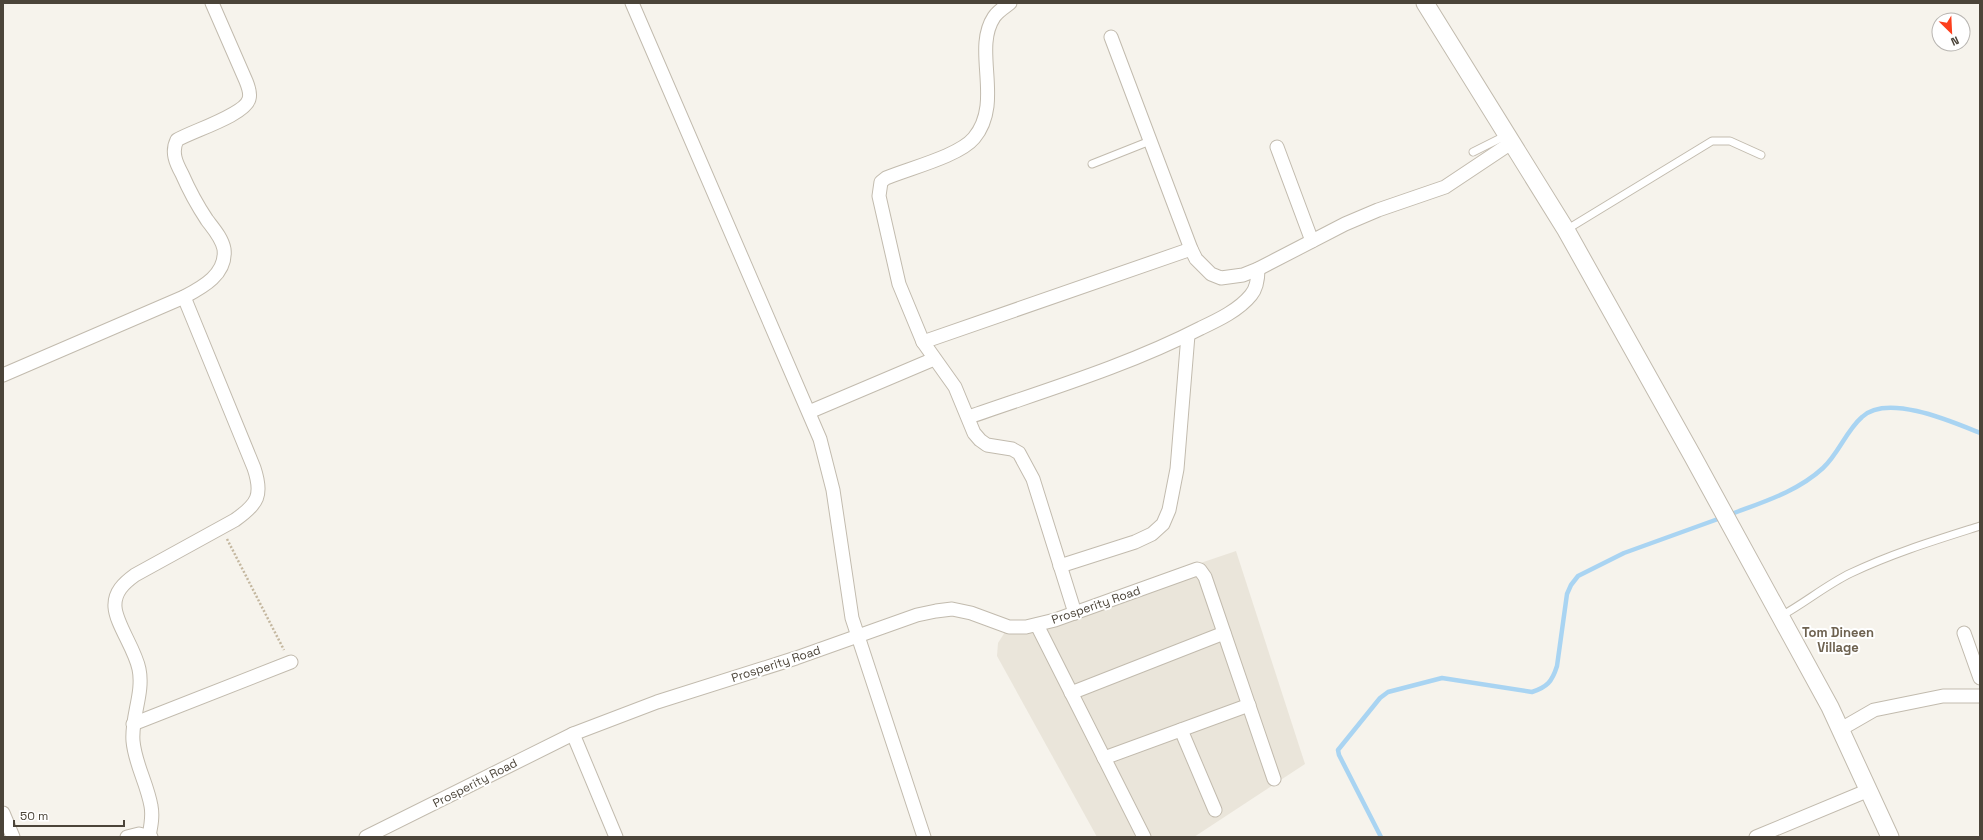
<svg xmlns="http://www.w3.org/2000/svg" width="1983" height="840" font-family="'Space Grotesk',sans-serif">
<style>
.residential{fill:#eae5da}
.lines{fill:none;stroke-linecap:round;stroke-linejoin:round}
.stream{stroke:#a9d4f2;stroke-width:4.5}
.service-casing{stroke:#c2bbae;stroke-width:9}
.minor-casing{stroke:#c2bbae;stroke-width:15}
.tertiary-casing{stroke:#c2bbae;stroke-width:19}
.path{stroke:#c4b79f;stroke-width:2.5;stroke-dasharray:2 2;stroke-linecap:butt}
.service{stroke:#fff;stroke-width:7}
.minor{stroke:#fff;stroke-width:13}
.tertiary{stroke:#fff;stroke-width:17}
.labels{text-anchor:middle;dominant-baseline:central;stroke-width:4;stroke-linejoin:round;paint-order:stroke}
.street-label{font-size:12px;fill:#4b4439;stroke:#fff}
.neighbourhood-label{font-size:13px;font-weight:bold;fill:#6e6250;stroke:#fff}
</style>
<rect width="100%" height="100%" fill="#f6f3ec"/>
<polygon class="residential" points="1236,551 1305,764 1194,837 1097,837 997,656 998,643 1005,632 1032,620"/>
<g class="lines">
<g class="stream">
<path d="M1734,513C1766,501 1798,491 1823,468C1839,453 1846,431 1862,417C1887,393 1953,422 1980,433"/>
<path d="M1381,837L1339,755L1338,750L1380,698L1388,692L1442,678L1532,692C1547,687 1552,682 1557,666L1567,594L1571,585L1578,576L1624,553L1718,519"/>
</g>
<g class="service-casing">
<g id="service">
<polyline points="1473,152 1507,135"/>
<polyline points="1092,164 1150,141"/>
<polyline points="1566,230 1712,141 1730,141 1761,155"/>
<path d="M1781,616C1805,603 1826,585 1851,573C1893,553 1936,540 1980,526"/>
</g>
</g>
<g class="minor-casing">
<g id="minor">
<polyline points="632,3 820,439 833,490 852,618 924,837"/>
<path d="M1010,3C1005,7 998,11 994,17C972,50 1004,102 974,138C959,156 910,168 886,178L881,182L879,196L899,284L923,342L955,387L974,433L980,440L987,445L1012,449L1019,453L1033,479L1075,613"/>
<polyline points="1111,37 1191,249 1196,259 1211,274 1221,278 1243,275 1258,269 1345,224 1378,210 1445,187 1511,143"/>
<polyline points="1277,147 1312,241"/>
<polyline points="923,342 1191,249"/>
<path d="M3,375L184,297C203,287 227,274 224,249C222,238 213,228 207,220C197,205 189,190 182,174C176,163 171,152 177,140C192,131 245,115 249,99C251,93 248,86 246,81L212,3"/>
<polyline points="809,412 934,359"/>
<path d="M969,417C1046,390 1127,366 1201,328C1218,320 1239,310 1251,295C1257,288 1258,279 1258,269"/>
<polyline points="1060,566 1135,542 1152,534 1163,524 1169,510 1177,469 1188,335"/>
<polyline points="1037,625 1144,837"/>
<polyline points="1964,633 1980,678"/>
<polyline points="1071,693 1224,633"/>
<polyline points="133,724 291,662"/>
<polyline points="1841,729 1874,710 1943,696 1980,696"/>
<polyline points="1181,730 1215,810"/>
<polyline points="573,734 616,837"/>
<polyline points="1104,758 1249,705"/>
<polyline points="3,813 13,837"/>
<path d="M149,836C151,826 153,816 151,806C147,783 135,764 133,741C131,717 144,693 139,669C135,649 116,624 115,607C114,592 124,583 135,575L235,520C258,504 263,495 254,468L184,297"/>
<polyline points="127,837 139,834 151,837"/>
<polyline points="366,837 573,734 657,702 796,658 917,615 936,611 952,609 971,613 1009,627 1026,627 1055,620 1197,569 1200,570 1205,577 1274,779"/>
<polyline points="1756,837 1869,790"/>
</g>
</g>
<g class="tertiary-casing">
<polyline id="tertiary" points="1425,3 1566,230 1692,455 1830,707 1890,837"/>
</g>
<polyline class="path" points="227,539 284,650"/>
<use href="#service" class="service"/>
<use href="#minor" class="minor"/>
<use href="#tertiary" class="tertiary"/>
</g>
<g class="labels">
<g class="street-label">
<text transform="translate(1096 605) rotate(-19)">Prosperity Road</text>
<text transform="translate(776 664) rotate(-18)">Prosperity Road</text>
<text transform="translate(475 783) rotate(-27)">Prosperity Road</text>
</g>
<g class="neighbourhood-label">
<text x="1838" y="632">Tom Dineen<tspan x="1838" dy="15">Village</tspan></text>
</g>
</g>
<rect width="1983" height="840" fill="none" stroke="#4b4439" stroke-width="8"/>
<g transform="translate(1951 32) rotate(156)"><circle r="19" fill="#ffffff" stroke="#b7b4b0"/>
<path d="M0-3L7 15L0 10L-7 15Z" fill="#fc3f1d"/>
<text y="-6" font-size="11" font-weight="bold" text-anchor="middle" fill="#4b4439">N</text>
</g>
<path d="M14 820v6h110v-6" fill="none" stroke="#4b4439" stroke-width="2"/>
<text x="20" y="820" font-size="12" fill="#4b4439" stroke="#ffffff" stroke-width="3" paint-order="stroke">50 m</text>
</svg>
